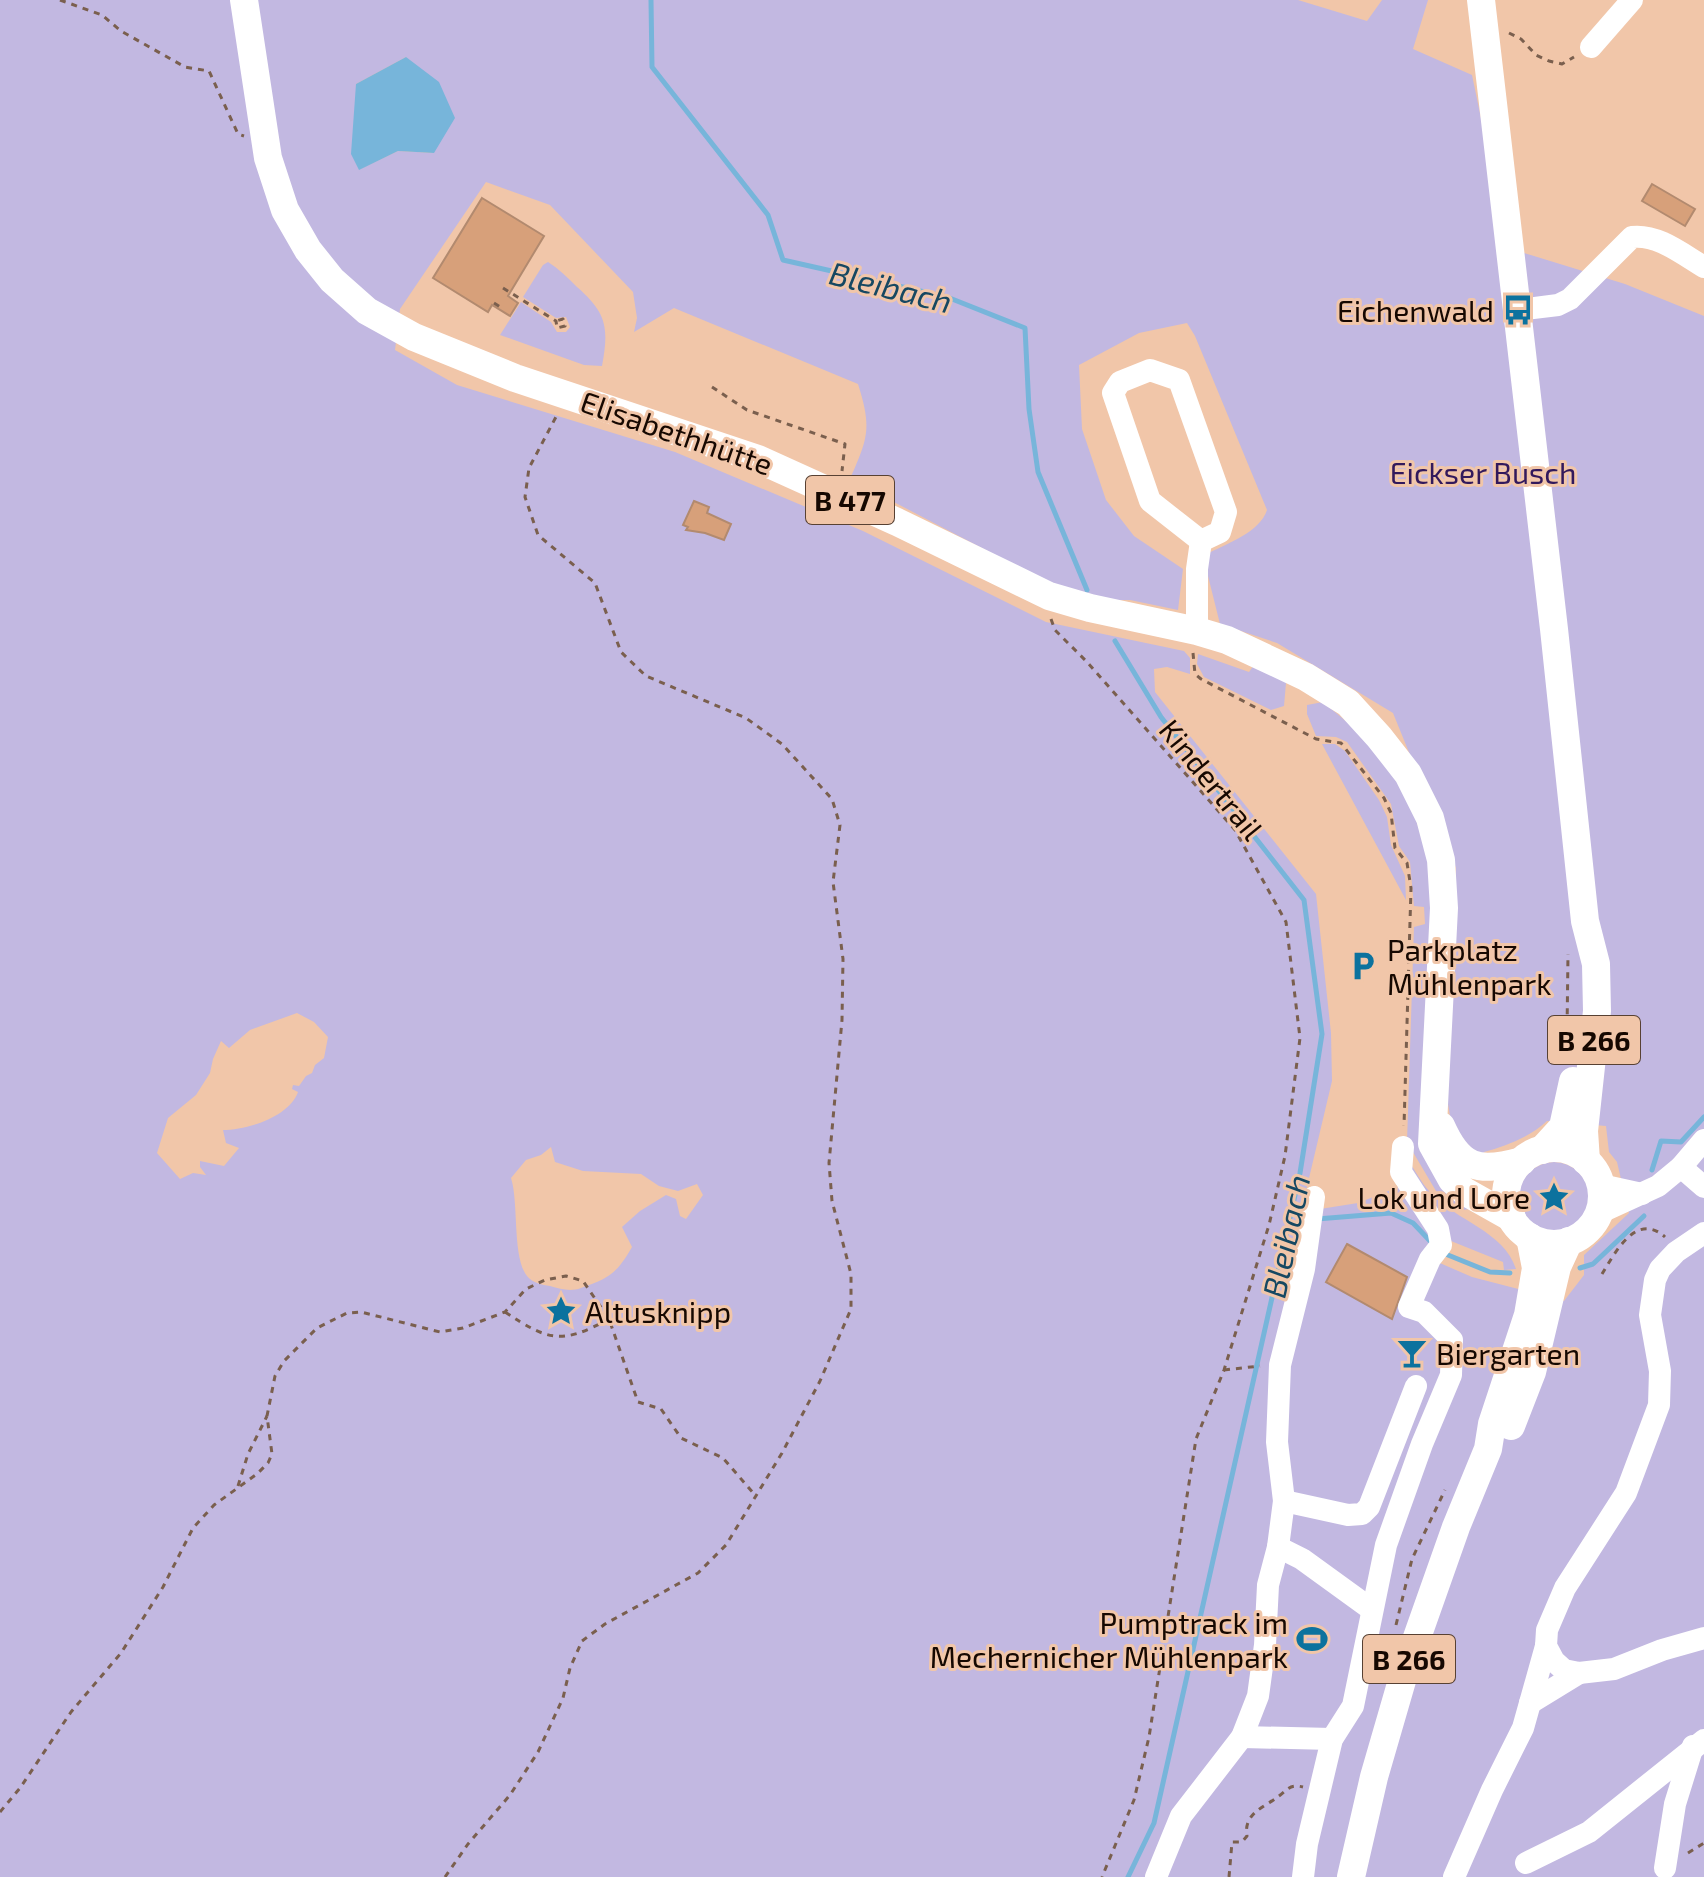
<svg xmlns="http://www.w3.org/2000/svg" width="1704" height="1877" font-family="'Exo 2',sans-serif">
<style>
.green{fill:#c2b8e1;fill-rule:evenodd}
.water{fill:#77b5da}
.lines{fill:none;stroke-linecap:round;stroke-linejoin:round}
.stream{stroke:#77b5da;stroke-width:5}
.building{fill:#d7a07a;stroke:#b28a6f;stroke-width:2}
.path{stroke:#7a5f4e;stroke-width:3;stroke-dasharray:6 6;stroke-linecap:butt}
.minor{stroke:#fff;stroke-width:22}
.major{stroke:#fff;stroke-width:28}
.labels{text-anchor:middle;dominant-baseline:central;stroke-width:6;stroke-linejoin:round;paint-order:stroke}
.shield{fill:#f1c6a9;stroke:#584133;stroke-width:2}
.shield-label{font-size:28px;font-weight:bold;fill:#160801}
.poi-label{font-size:30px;fill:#160801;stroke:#f1c6a9;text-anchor:end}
.street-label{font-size:30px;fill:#160801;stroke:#f1c6a9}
.park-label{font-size:30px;fill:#32195c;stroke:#f1c6a9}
.water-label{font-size:32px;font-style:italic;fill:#164862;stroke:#f1c6a9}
</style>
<rect width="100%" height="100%" fill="#f1c6a9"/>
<g class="green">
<path d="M0,0H1298L1367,21L1382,0H1428L1413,49L1472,75L1508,248L1625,284L1704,316V1877H0ZM406,57L434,153L398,151L360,169L356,84ZM486,182L550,205L633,292L637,318L634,332L674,308L858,384C872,428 868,438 850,479L1056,587L1105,600H1130L1178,610L1183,569L1134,536L1106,500L1082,429L1079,365L1139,333L1187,323L1195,336L1267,510C1260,532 1228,543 1209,553L1206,568L1220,624L1277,643L1393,713L1456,868L1446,1092L1452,1128L1481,1158L1484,1152C1506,1146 1530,1137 1547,1121L1606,1126L1609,1152L1617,1162L1629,1213L1584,1255V1275L1564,1301L1472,1277L1426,1257L1435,1241L1401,1186L1358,1203L1301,1212L1332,1081L1331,1033L1316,894L1155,692L1154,669L1167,667L1190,674V658L1184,651L1046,622L863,531L675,452L457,385L395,350L400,309ZM297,1013L314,1022L328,1037L324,1058L315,1065L312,1073L306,1076L299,1086L293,1085L292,1089L298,1092C289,1117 247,1130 223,1130L226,1143L239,1148L224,1166L200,1161V1167L206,1175L193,1173L180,1179L157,1153L168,1118L196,1095L210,1073L213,1059L221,1041L229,1048L250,1030ZM551,1147L555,1162L583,1171L641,1174L659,1186L678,1191L697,1184L703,1195L686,1219L680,1216L676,1199L666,1195L640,1211L622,1227L632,1247C617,1273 610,1278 581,1288C570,1292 561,1289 550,1286C542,1285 533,1283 527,1276C512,1257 519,1203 511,1178L526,1160L541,1155Z"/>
<path d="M548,262C559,269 568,278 577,287C607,313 609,328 602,366L584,365L500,335L521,302L551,322L557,332H566L570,327L566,317L556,318L523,297L543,265Z"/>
<polygon points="1198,654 1249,672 1254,665 1280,676 1286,683 1284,706 1271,710 1204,677 1197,664"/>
<polygon points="1323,702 1366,738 1411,802 1432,874 1422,1130 1470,1209 1462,1210 1436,1191 1407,1142 1414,927 1425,924 1424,907 1414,906 1410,862 1399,846 1391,804 1347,742 1336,737 1316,736 1307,714 1307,705"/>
<polygon points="1322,744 1335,744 1345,751 1379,800 1387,817 1391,845 1405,876 1406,900"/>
<path d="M1405,1156C1414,1168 1421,1183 1431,1193C1456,1221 1504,1231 1516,1269L1504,1270L1503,1262L1446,1239Z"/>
<circle cx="1554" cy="1197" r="35"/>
</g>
<polygon class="water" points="406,57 439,82 455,118 434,153 398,151 359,170 351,154 356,84"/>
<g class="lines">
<g class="stream">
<polyline points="651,0 652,67 768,215 783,260 947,297 1025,328 1029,409 1038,472 1087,590"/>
<polyline points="1115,641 1161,717 1304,900 1322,1034 1300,1173 1154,1823 1128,1877"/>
<polyline points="1652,1170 1661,1141 1681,1142 1704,1117"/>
<polyline points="1317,1219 1391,1213 1413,1223 1432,1243"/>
<polyline points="1443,1253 1490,1272 1510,1273"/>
<polyline points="1580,1268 1593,1264 1644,1216"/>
</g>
</g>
<g class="building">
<polygon points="1652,184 1695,209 1685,226 1642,201"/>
<polygon points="482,198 544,236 508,296 518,303 510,316 492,305 488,312 433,278"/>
<polygon points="694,501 709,507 707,513 731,524 724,540 705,533 686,530 688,527 683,525"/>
<polygon points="1347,1244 1407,1277 1392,1319 1326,1282"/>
</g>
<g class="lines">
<g class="path">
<polyline points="60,0 102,15 121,31 185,67 209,71 238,134 244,136"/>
<polyline points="1509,33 1521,39 1536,55 1549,61 1562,64 1574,57"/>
<polyline points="503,288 556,321 557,328 565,326 563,319 556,321"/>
<polyline points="494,303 502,308"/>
<polyline points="712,387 747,410 845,444 842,471"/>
<polyline points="1051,619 1055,630 1087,662 1235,830 1286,922 1300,1038 1285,1156 1269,1225 1224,1370 1196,1439 1149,1737 1134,1800 1102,1877"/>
<polyline points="1193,653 1195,674 1201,679 1316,739 1341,743 1384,798 1391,813 1395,848 1407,863 1411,888 1404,1126"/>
<polyline points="1563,1062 1567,1032 1568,954"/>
<path d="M1602,1274C1615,1253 1636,1211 1665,1237"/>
<path d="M505,1312C549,1341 561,1345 609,1319"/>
<polyline points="1224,1370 1260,1366"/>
<polyline points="238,1486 248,1454 267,1416"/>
<polyline points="1396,1625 1412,1559 1445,1490"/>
<polyline points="0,1812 20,1788 71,1712 121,1653 163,1587 193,1528 214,1505 257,1474 268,1463 272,1454 267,1416 275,1376 284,1361 317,1328 347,1313 361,1312 440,1332 463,1328 505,1312 526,1289 545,1280 566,1276 583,1281 609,1319 638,1402 661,1409 681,1438 723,1458 755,1495"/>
<polyline points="1688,1853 1704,1843"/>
<polyline points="445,1877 468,1844 510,1795 538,1752 563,1698 570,1668 582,1641 605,1624 698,1573 726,1545 782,1453 820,1381 851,1309 851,1274 832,1201 829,1163 842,1020 843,959 833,882 840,825 832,799 782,744 746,718 646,676 621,652 595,583 538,535 525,497 529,468 557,415"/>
<path d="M1229,1877L1232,1842H1242L1247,1836C1243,1813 1265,1807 1279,1796C1288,1789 1290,1784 1303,1787"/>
</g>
<g class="minor">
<polyline points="1591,47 1632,0"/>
<path d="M1518,310L1558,305L1570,299L1632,237C1658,234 1682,254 1704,267"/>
<polygon points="1150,370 1179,380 1226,512 1220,532 1201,541 1150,501 1113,393 1120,382"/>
<polyline points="1197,631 1197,569 1201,541"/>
<polyline points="1681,1167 1704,1187"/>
<polyline points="1601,1185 1642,1194"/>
<polyline points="1599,1213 1658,1186 1681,1167 1704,1140"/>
<polyline points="1704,1233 1676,1252 1660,1269 1655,1280 1650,1315 1660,1371 1659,1405 1626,1493 1565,1588 1547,1630 1546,1646 1554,1661 1564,1670 1579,1673 1614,1669 1662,1650 1704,1638"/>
<polyline points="1284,1501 1348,1515 1362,1514 1369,1507 1416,1386"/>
<polyline points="1278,1547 1302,1559 1371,1609"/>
<polyline points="1530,1703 1579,1673"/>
<polyline points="1242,1737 1332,1739"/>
<polyline points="1526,1863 1589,1832 1704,1740"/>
<polyline points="1665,1868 1675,1804 1693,1746"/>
<polyline points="1156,1877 1181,1816 1242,1737 1258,1696 1265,1645 1268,1585 1278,1547 1284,1501 1277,1442 1280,1365 1304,1269 1314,1197"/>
<polyline points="1303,1877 1307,1844 1332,1739 1353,1706 1386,1545 1422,1444 1451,1375 1452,1340 1424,1312 1409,1307 1430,1259 1441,1245 1438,1229 1401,1172 1403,1147"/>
<polyline points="1454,1877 1492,1790 1523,1728 1546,1646"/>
</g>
<g class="major">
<polyline points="244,0 268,158 285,210 308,250 332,280 367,311 414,337 515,378 758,459 897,522 1049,596 1090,608 1197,631 1227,640 1306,677 1348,703 1379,737 1408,774 1430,818 1441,860 1444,908 1432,1144 1452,1180 1464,1191 1512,1218"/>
<polyline points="1481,0 1554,629 1585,921 1596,964 1597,1011 1584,1131 1586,1161"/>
<path d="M1441,1126C1460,1169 1478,1173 1522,1161"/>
<circle cx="1554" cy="1196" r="48"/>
<polyline points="1542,1150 1563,1127 1573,1081"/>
<polyline points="1511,1426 1532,1372 1557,1267 1569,1241"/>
<polyline points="1351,1877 1374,1777 1403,1677 1456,1527 1488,1449 1492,1424 1528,1315 1536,1268 1530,1237"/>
</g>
</g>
<defs>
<g id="bus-bare" transform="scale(2.4)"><path d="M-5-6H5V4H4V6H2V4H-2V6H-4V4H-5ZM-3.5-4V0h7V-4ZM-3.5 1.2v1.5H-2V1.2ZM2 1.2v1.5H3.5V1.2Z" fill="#0c729e" stroke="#f1c6a9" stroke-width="2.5" paint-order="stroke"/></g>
<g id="parking-bare" transform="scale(2.4)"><path d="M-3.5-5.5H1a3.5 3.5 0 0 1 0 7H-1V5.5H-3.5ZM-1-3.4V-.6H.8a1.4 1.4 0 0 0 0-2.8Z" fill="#0c729e" stroke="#f1c6a9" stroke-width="2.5" paint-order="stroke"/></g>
<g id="sight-bare" transform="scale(2.4)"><path d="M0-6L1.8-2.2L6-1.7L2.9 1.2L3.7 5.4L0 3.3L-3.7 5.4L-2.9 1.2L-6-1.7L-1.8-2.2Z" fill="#0c729e" stroke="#f1c6a9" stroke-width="2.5" paint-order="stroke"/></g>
<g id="bar-bare" transform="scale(2.4)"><path d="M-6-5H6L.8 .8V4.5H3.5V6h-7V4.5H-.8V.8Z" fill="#0c729e" stroke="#f1c6a9" stroke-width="2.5" paint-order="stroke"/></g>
<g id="stadium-bare" transform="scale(2.4)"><path d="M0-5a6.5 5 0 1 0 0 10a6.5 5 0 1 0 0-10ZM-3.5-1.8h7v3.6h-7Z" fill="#0c729e" stroke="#f1c6a9" stroke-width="2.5" paint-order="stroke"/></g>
</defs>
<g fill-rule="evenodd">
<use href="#bus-bare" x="1518" y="310"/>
<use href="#parking-bare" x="1363" y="966"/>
<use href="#sight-bare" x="1554" y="1197"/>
<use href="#sight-bare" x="561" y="1311"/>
<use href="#bar-bare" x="1412" y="1353"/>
<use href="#stadium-bare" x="1312" y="1639"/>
</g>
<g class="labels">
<g class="shield">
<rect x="806" y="476" width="88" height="48" rx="6"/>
<rect x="1548" y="1016" width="92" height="48" rx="6"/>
<rect x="1363" y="1635" width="92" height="48" rx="6"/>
</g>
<g class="shield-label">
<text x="850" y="500">B 477</text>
<text x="1594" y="1040">B 266</text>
<text x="1409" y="1659">B 266</text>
</g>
<g class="poi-label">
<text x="1494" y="310">Eichenwald</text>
<text x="1387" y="949" text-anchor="start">Parkplatz<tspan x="1387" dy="34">Mühlenpark</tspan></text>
<text x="1530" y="1197">Lok und Lore</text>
<text x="585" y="1311" text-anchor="start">Altusknipp</text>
<text x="1436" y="1353" text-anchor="start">Biergarten</text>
<text x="1288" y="1622">Pumptrack im<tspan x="1288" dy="34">Mechernicher Mühlenpark</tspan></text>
</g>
<g class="street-label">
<text transform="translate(677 432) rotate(19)">Elisabethhütte</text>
<text transform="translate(1212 779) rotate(51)">Kindertrail</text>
</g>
<g class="park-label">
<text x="1483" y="472">Eickser Busch</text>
</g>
<g class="water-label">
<text transform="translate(891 286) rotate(14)">Bleibach</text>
<text transform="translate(1285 1236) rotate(-78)">Bleibach</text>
</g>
</g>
</svg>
